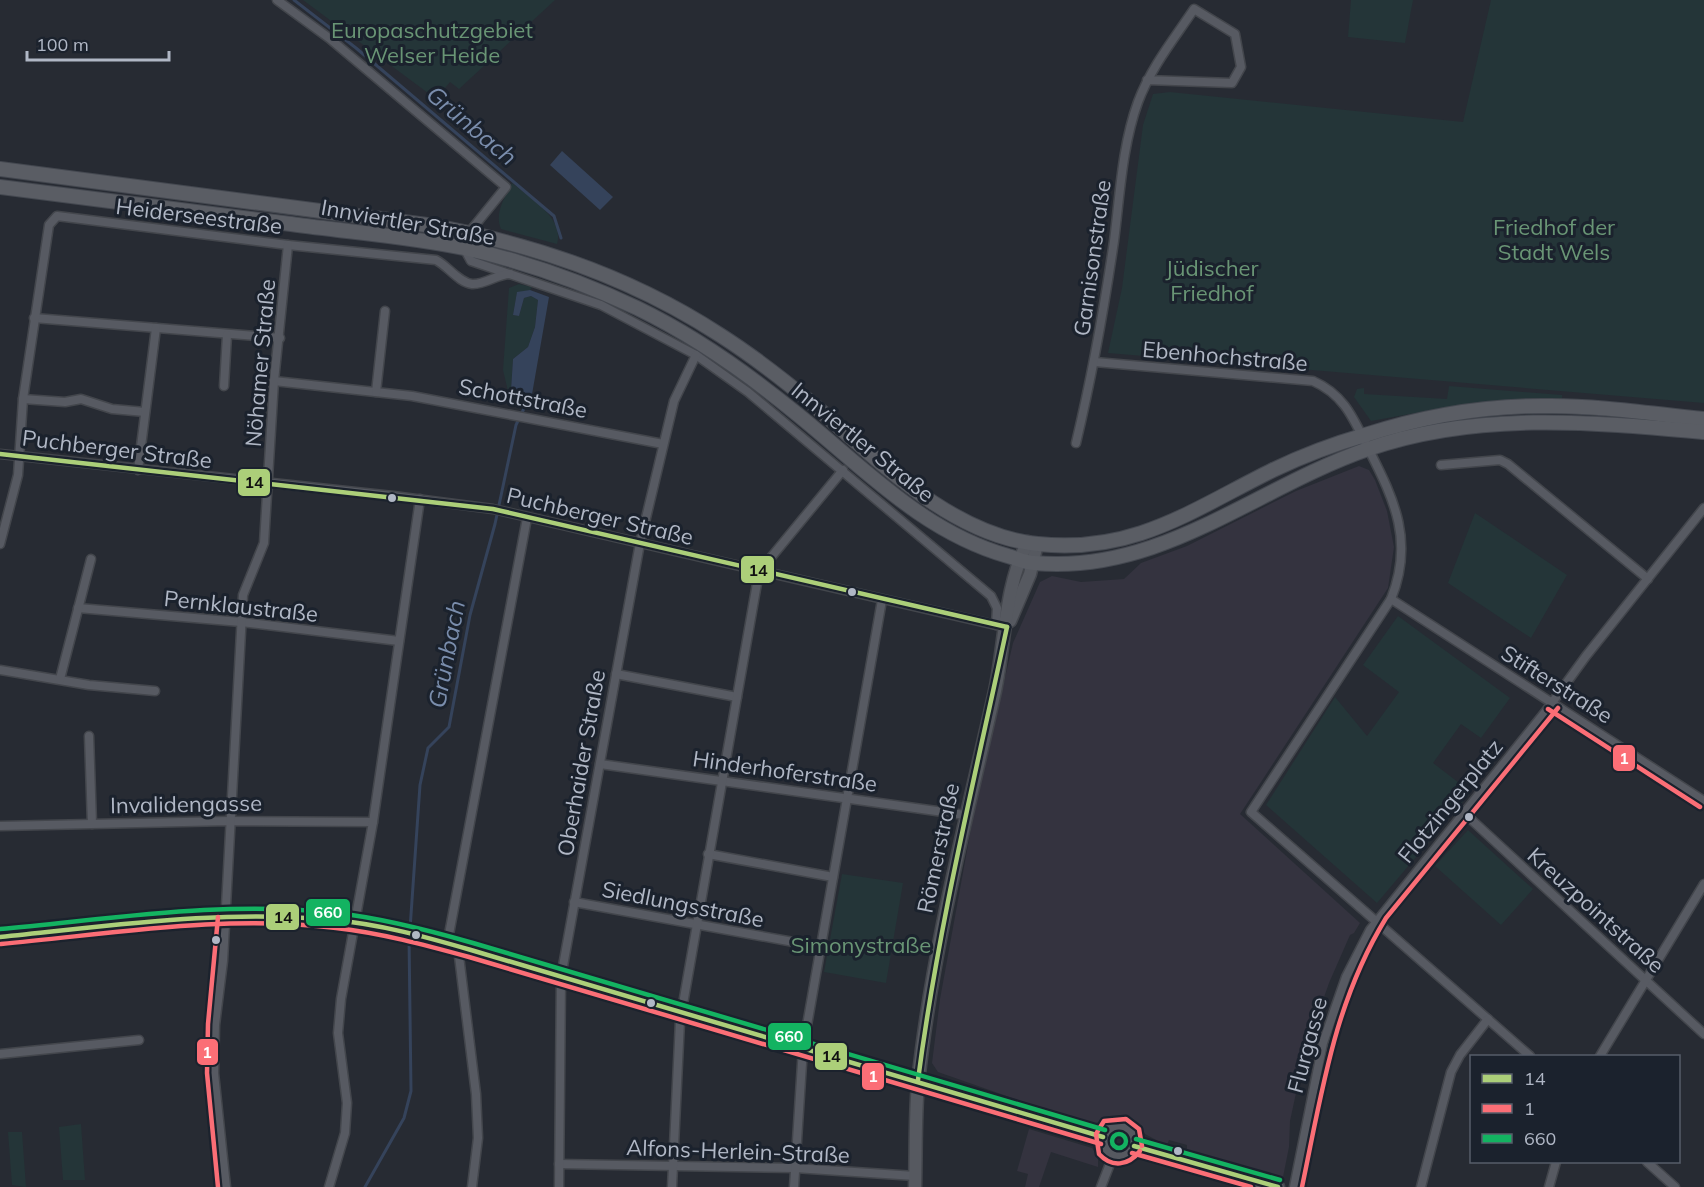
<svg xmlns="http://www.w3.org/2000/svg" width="1704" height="1187" font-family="Mulish,sans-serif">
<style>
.medical{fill:#34333f}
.green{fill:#243538}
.water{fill:#35435b}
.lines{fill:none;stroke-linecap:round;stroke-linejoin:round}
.stream{stroke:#35435b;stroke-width:3}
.minor-casing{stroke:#43464c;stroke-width:11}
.secondary-casing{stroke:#43464c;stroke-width:15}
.primary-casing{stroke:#444850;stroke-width:16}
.minor{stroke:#575a62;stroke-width:8}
.secondary{stroke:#565960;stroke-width:12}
.primary{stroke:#5a5d64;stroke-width:14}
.bus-1-casing{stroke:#1b222d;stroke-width:9}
.bus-2-casing{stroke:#1b222d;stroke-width:9}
.bus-3-casing{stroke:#1b222d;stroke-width:9}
.bus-1{stroke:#accf79;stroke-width:4.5}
.bus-2{stroke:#fb6e76;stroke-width:4.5}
.bus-3{stroke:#13b361;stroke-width:4.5}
.bus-dot{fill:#b0b7c5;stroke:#1b222d;stroke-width:2}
.labels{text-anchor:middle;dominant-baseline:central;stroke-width:6;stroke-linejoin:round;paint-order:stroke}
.park-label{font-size:22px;fill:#699575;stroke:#1b222d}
.street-label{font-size:22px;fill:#b0b7c5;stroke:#1b222d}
.water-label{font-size:24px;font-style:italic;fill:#7a8dac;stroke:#1b222d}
.line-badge{stroke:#1b222d;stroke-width:2}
.badge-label{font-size:16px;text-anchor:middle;font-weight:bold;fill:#fff}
.pale-badge-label{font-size:16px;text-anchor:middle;font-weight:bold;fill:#111}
</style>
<rect width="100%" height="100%" fill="#272b33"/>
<g class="medical">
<polygon points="1359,466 1369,470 1375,480 1387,511 1394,547 1388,588 1240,814 1360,923 1354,933 1350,935 1329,983 1305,1051 1290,1121 1289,1147 1283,1177 1187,1151 1187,1145 1169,1140 1167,1145 1158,1141 1145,1134 1131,1118 1121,1115 1090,1125 938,1072 932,1063 940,999 974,812 1013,643 1040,582 1052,576 1081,582 1124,579 1141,563 1187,546 1296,491"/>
<polygon points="1029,1129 1092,1148 1098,1157 1098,1167 1051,1152 1039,1187 1025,1187 1028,1174 1017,1171"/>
</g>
<g class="green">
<polygon points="303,0 555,0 459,89 450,82 436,99"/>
<polygon points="1351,0 1413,0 1405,43 1348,37"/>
<polygon points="1491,0 1704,0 1704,403 1108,353 1122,288 1143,125 1153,94 1170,92 1463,122"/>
<path d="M512,183C529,197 565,218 557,244L501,229C494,213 505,197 512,183Z"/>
<polygon points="519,284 532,287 530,290 517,293 513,315 519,316 524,298 531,296 538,300 535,327 528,347 513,359 511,390 515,400 520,400 519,406 511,404 503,370 509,288"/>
<polygon points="1449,386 1562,395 1562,399 1471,403 1371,421 1354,397 1357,389 1364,388 1364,394 1447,399"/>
<polygon points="1475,513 1567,575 1531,638 1448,583"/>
<polygon points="1398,616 1510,698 1481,738 1461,724 1433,763 1471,792 1377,903 1266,805 1335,697 1367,736 1399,692 1363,665"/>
<polygon points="1468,830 1533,889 1501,925 1435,866"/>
<polygon points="842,874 903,883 886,983 824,972"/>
<polygon points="81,1124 85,1180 63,1180 59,1127"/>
<polygon points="8,1132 22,1132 26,1187 12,1185"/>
</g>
<g class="water">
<polygon points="562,151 613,197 600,210 550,165"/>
<polygon points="530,290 549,297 531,400 515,400 511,390 513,359 528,347 535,327 538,300 531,296 524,298 519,316 513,315 517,292"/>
</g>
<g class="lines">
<g class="stream">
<polyline points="294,0 356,48 554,216 561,238"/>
<polyline points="410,929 420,785 428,748 449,727 470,615 495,524 516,425 529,398"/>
<polyline points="365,1187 404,1118 411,1091 409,936"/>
</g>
<g class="minor-casing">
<g id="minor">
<polyline points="277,0 329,38 506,187 467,235"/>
<polyline points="464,248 471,261 601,305 696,355 748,392 991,596 997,608 996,625"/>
<polyline points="34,318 280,338"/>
<path d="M1095,362L1313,381C1345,395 1354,420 1369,450C1395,501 1414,542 1391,599L1251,812L1530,1056"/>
<polyline points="274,381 412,396 663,444"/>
<polyline points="224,386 227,335"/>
<polyline points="376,392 385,311"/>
<polyline points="23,399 65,402 81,399 112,409 145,412"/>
<path d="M1076,443C1092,376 1104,309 1114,241C1120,195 1122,146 1138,102C1151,67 1174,39 1194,9L1235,34L1241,67L1232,83L1147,80"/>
<polyline points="0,454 393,496 493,509 1000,626"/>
<polyline points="1441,465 1500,460 1508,464 1648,579"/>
<polyline points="138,470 156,328"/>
<path d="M0,544L18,475L23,399L49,225L57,216L288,245L436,260C448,266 458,282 472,284C485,285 497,274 510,274"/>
<polyline points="1391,599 1704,801"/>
<polyline points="78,608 241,622 399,641"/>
<polyline points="0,670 89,685 155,691"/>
<polyline points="616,674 737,697"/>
<polyline points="60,679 91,559"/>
<polyline points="89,736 92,824"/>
<polyline points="600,764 965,815"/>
<polyline points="1463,812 1704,1034"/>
<polyline points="0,826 229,821 373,822"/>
<polyline points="708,854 833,877"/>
<polyline points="574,902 821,947"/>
<polyline points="447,945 527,518"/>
<polyline points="458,948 476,1094 478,1138 472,1187"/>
<polyline points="0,1054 139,1040"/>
<polyline points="1600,1056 1704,884"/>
<polyline points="1647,1162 1675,1187"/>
<polyline points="559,1164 795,1168 915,1176"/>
<polyline points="226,1187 214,1073 215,1025 223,961 243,595 264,543 274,381 288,245"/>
<polyline points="329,1187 345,1133 347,1103 338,1033 341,999 373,822 420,499"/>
<polyline points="559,1187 561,977 640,543 674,401 696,355"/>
<polyline points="672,1187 680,1021 759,572 843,470"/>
<polyline points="794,1187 803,1048 882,600"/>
<polyline points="1101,1187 1113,1156"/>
<polyline points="1294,1187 1323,1043 1346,977 1370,930 1546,711 1586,656 1704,508"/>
<polyline points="1421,1187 1451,1072 1460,1055 1488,1019"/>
<polyline points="1549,1187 1556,1162"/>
</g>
</g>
<g class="secondary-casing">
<g id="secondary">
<polyline points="1010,621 1030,574 1037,544"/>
<path d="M0,937C110,927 225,908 335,920C423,930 520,966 605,990C772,1038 937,1088 1103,1137"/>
<circle cx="1119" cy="1141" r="16"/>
<polyline points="1134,1146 1278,1187"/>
<path d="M915,1187C916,1152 915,1117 918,1083C932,950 966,821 995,691C1005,644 1005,583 1028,542"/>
</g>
</g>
<g class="primary-casing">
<g id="primary">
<path d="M0,169L427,225C531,243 631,277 720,335C753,356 785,381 815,406C877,459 952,536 1038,544C1134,554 1192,510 1273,470C1302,456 1334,444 1365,435C1424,416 1488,405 1551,406C1602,406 1653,414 1704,419"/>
<path d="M0,187C97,200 194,211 291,224C348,232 407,236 464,248C523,261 582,282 637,308C695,336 747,373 797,414C864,468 923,532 1008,556C1016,558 1025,563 1034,563C1160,575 1255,488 1368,449C1476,411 1593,422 1704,432"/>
</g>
</g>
<use href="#minor" class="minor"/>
<use href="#secondary" class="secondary"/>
<use href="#primary" class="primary"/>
<g class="bus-1-casing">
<g id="bus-1">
<polyline points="0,454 493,509 1007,627"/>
<path d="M0,937C111,926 222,909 333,920C380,924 426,937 471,950L1103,1137"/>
<path d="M918,1080C938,927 975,777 1007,627"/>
<polyline points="1134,1146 1278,1187"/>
</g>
</g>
<g class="bus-2-casing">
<g id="bus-2">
<polyline points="1548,709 1700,807"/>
<polyline points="218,917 208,1024 207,1073 218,1187"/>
<path d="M1,944C111,934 225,914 336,928C381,933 425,945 469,957L1101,1144"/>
<path d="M1140,1151C1128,1166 1112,1168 1099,1154L1096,1134L1104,1121L1126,1119L1139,1129L1142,1146"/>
<polyline points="1132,1153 1251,1187"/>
<path d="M1302,1187C1322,1092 1334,1003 1386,918L1558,708"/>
</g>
</g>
<g class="bus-3-casing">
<g id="bus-3">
<path d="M0,929C111,919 224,900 336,913C382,918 428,930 473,943L1105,1130"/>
<circle cx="1119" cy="1141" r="7"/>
<polyline points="1136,1139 1280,1180"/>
</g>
</g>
<use href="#bus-1" class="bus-1"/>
<use href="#bus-2" class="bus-2"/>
<use href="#bus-3" class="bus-3"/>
</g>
<g class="bus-dot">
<circle cx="392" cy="498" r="5"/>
<circle cx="852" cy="592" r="5"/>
<circle cx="1469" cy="817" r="5"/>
<circle cx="416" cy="935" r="5"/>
<circle cx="216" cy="940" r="5"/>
<circle cx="651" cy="1003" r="5"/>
<circle cx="1178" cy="1151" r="5"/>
</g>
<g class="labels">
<g class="park-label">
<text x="432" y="30">Europaschutzgebiet<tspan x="432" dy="25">Welser Heide</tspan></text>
<text x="1554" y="227">Friedhof der<tspan x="1554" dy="25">Stadt Wels</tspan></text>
<text x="1212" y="268">Jüdischer<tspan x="1212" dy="25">Friedhof</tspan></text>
<text x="861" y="945">Simonystraße</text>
</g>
<g class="street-label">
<text transform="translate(199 216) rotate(7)">Heiderseestraße</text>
<text transform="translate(408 222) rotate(10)">Innviertler Straße</text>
<text transform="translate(1092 258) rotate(-82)">Garnisonstraße</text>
<text transform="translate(1225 356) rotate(5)">Ebenhochstraße</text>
<text transform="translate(260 363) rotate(-85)">Nöhamer Straße</text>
<text transform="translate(523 398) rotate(11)">Schottstraße</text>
<text transform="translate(863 442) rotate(39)">Innviertler Straße</text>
<text transform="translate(117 449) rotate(7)">Puchberger Straße</text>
<text transform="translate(600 516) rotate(13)">Puchberger Straße</text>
<text transform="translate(241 606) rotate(6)">Pernklaustraße</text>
<text transform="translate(1557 684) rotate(32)">Stifterstraße</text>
<text transform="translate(581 763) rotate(-80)">Oberhaider Straße</text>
<text transform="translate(785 771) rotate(8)">Hinderhoferstraße</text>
<text transform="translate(1450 801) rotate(-51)">Flotzingerplatz</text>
<text transform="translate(186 804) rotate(-1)">Invalidengasse</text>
<text transform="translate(938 848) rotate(-78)">Römerstraße</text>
<text transform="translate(683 904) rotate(11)">Siedlungsstraße</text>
<text transform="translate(1596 910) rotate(42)">Kreuzpointstraße</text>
<text transform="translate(1307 1045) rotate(-75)">Flurgasse</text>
<text transform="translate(738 1151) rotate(2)">Alfons-Herlein-Straße</text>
</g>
<g class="water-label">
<text transform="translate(472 125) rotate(40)">Grünbach</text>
<text transform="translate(446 654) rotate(-79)">Grünbach</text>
</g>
</g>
<g class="line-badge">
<rect x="237" y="468" width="34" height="29" rx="6" fill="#accf79"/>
<rect x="740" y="555" width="35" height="29" rx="6" fill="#accf79"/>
<rect x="1612" y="744" width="24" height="28" rx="6" fill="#fb6e76"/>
<rect x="305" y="898" width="46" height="29" rx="6" fill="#13b361"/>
<rect x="265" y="903" width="35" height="28" rx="6" fill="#accf79"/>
<rect x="767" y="1022" width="45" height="29" rx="6" fill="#13b361"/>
<rect x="196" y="1038" width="23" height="28" rx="6" fill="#fb6e76"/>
<rect x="814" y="1042" width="34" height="29" rx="6" fill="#accf79"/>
<rect x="861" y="1062" width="24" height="29" rx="6" fill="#fb6e76"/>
</g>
<g class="badge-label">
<text x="1624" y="764">1</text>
<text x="328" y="918">660</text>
<text x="789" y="1042">660</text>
<text x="207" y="1058">1</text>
<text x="873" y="1082">1</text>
</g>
<g class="pale-badge-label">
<text x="254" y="488">14</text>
<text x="758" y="576">14</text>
<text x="283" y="923">14</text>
<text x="831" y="1062">14</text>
</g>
<rect x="1470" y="1055" width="210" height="108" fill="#1b222d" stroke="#575e6a" stroke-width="1.5"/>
<rect x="1482" y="1074" width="30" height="9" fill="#accf79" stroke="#575e6a" stroke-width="1.5"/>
<text x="1524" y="1085" font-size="18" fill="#b0b7c5">14</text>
<rect x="1482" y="1104" width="30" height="9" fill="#fb6e76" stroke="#575e6a" stroke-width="1.5"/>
<text x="1524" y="1115" font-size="18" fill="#b0b7c5">1</text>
<rect x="1482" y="1134" width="30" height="9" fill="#13b361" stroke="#575e6a" stroke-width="1.5"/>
<text x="1524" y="1145" font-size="18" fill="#b0b7c5">660</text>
<path d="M27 51v9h142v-9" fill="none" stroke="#b0b7c5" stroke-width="3"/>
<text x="36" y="51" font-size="18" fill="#b0b7c5" stroke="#1b222d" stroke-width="4.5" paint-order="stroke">100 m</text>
</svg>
